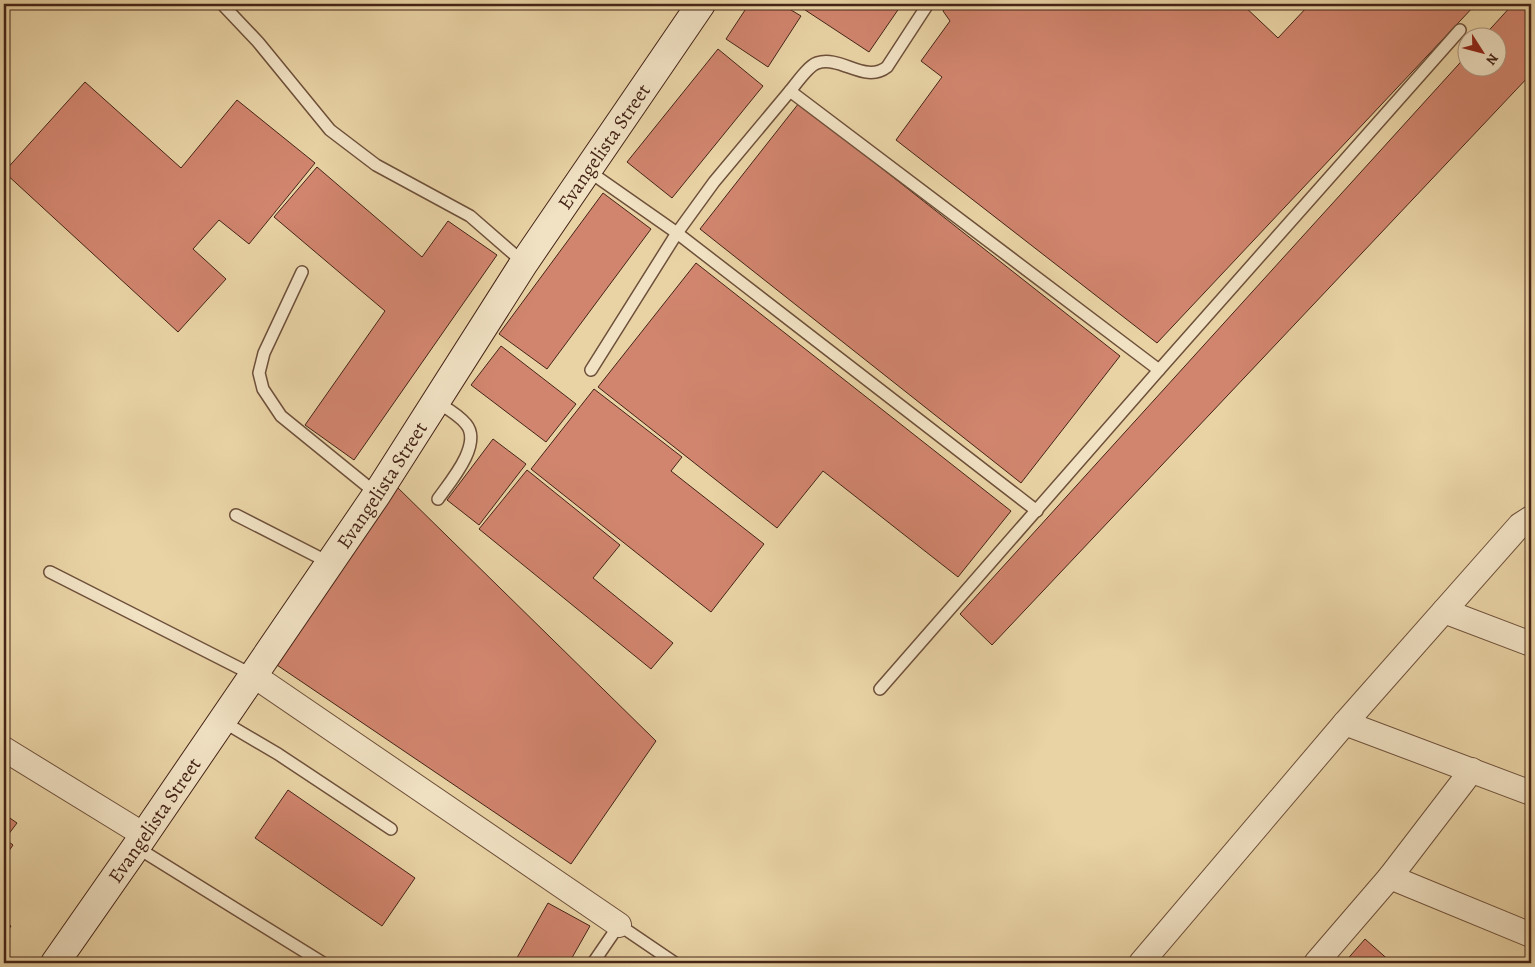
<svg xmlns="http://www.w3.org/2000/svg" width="1535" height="967" font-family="Alegreya,serif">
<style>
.building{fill:#d1856e;stroke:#452417}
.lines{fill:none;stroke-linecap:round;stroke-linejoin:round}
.service-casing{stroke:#6e503a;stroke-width:14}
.minor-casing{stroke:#6e503a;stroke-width:26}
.secondary-casing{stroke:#452417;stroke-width:30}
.service{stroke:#f1e2c4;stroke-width:11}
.minor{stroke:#f1e2c4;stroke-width:24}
.secondary{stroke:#f1e2c4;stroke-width:28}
.labels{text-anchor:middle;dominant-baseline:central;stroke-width:5;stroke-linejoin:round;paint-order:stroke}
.street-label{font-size:20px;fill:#452417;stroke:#f1e2c4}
</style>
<rect width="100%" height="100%" fill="#e9d3a5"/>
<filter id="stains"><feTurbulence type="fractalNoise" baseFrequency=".004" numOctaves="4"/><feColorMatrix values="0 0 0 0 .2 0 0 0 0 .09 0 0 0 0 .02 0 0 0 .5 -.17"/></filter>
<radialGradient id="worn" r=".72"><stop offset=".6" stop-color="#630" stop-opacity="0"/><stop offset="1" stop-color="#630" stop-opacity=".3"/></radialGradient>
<g class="building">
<polygon points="749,4 781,4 801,16 768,67 726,39"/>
<polygon points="796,4 902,4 869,52"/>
<polygon points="948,4 1242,4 1278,38 1308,6 1306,4 1476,4 1157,343 896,140 942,77 921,61 950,21 943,11"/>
<polygon points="1513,4 1531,4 1531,74 992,645 960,614 1468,54 1468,68 1498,68 1498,38 1482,38"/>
<polygon points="718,49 763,86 672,198 627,162"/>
<polygon points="85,82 181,168 237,100 315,163 249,244 219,220 193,249 226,279 178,332 4,172"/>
<polygon points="799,103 1120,356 1021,483 700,229"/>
<polygon points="317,167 422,257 448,221 497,255 354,460 305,425 385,311 274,217"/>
<polygon points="603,193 651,229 547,369 499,334"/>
<polygon points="696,263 1011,511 958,577 823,471 777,528 598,387"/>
<polygon points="501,346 576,404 546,442 471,385"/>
<polygon points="594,389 682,457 671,471 764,544 711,612 531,469"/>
<polygon points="493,439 526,464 479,525 447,500"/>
<polygon points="527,470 620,545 593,578 673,643 651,669 479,529"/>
<polygon points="396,486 656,741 571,864 271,661"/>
<polygon points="288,790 415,878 382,926 255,838"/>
<polygon points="4,814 17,823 5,839 13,845 4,858"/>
<polygon points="548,903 590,926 569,963 514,963"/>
<polygon points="4,921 11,926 4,937"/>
<polygon points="1365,939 1392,963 1344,963"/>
</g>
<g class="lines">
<g class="service-casing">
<g id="service">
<polyline points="222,4 258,42 330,130 376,165 470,216 524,263"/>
<path d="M790,91C796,84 808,66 817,63C841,55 865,84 887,67L928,4"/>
<polyline points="587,170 677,233 714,182 790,91 1159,370"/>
<polyline points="302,272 264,353 259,373 263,389 281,416 377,494"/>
<polyline points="591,370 677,233 1037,511"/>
<path d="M435,401C446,408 458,414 466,424C483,444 450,482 438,499"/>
<polyline points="236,515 330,563"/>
<polyline points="50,572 253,675"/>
<polyline points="880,689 1159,370 1460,30"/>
<polyline points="222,721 278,754 391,829"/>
<polyline points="136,847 323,963"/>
<polyline points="593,963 619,925 675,963"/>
</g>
</g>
<g class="minor-casing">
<g id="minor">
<polyline points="1444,611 1531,644"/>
<polyline points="253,675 619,925"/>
<polyline points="1345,723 1531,793"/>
<polyline points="4,749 144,835"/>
<polyline points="1390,877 1531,935"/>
<polyline points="1141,963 1345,723 1520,525 1531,518"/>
<polyline points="1316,963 1390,877 1472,770"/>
</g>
</g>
<g class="secondary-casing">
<g id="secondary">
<path id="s1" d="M55,963L136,847L377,494L524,263L701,4"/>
</g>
</g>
<use href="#service" class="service"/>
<use href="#minor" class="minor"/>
<use href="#secondary" class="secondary"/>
</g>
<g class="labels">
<g class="street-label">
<text stroke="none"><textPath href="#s1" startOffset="984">Evangelista Street</textPath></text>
<text stroke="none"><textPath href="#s1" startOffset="579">Evangelista Street</textPath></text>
<text stroke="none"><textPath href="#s1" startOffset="174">Evangelista Street</textPath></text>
</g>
</g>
<rect width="1535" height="967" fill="none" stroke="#e9d3a5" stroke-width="20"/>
<rect x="5" y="5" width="1525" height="957" fill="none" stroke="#452417" stroke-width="2.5"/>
<rect x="10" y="10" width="1515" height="947" fill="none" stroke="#452417"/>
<g transform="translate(1482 52) rotate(126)"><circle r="24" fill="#f1e2c4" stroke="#ac967f"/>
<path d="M0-4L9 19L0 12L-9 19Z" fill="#8f2418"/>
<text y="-8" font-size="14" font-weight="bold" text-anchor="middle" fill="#452417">N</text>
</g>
<rect width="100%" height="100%" filter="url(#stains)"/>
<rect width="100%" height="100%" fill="url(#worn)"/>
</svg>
